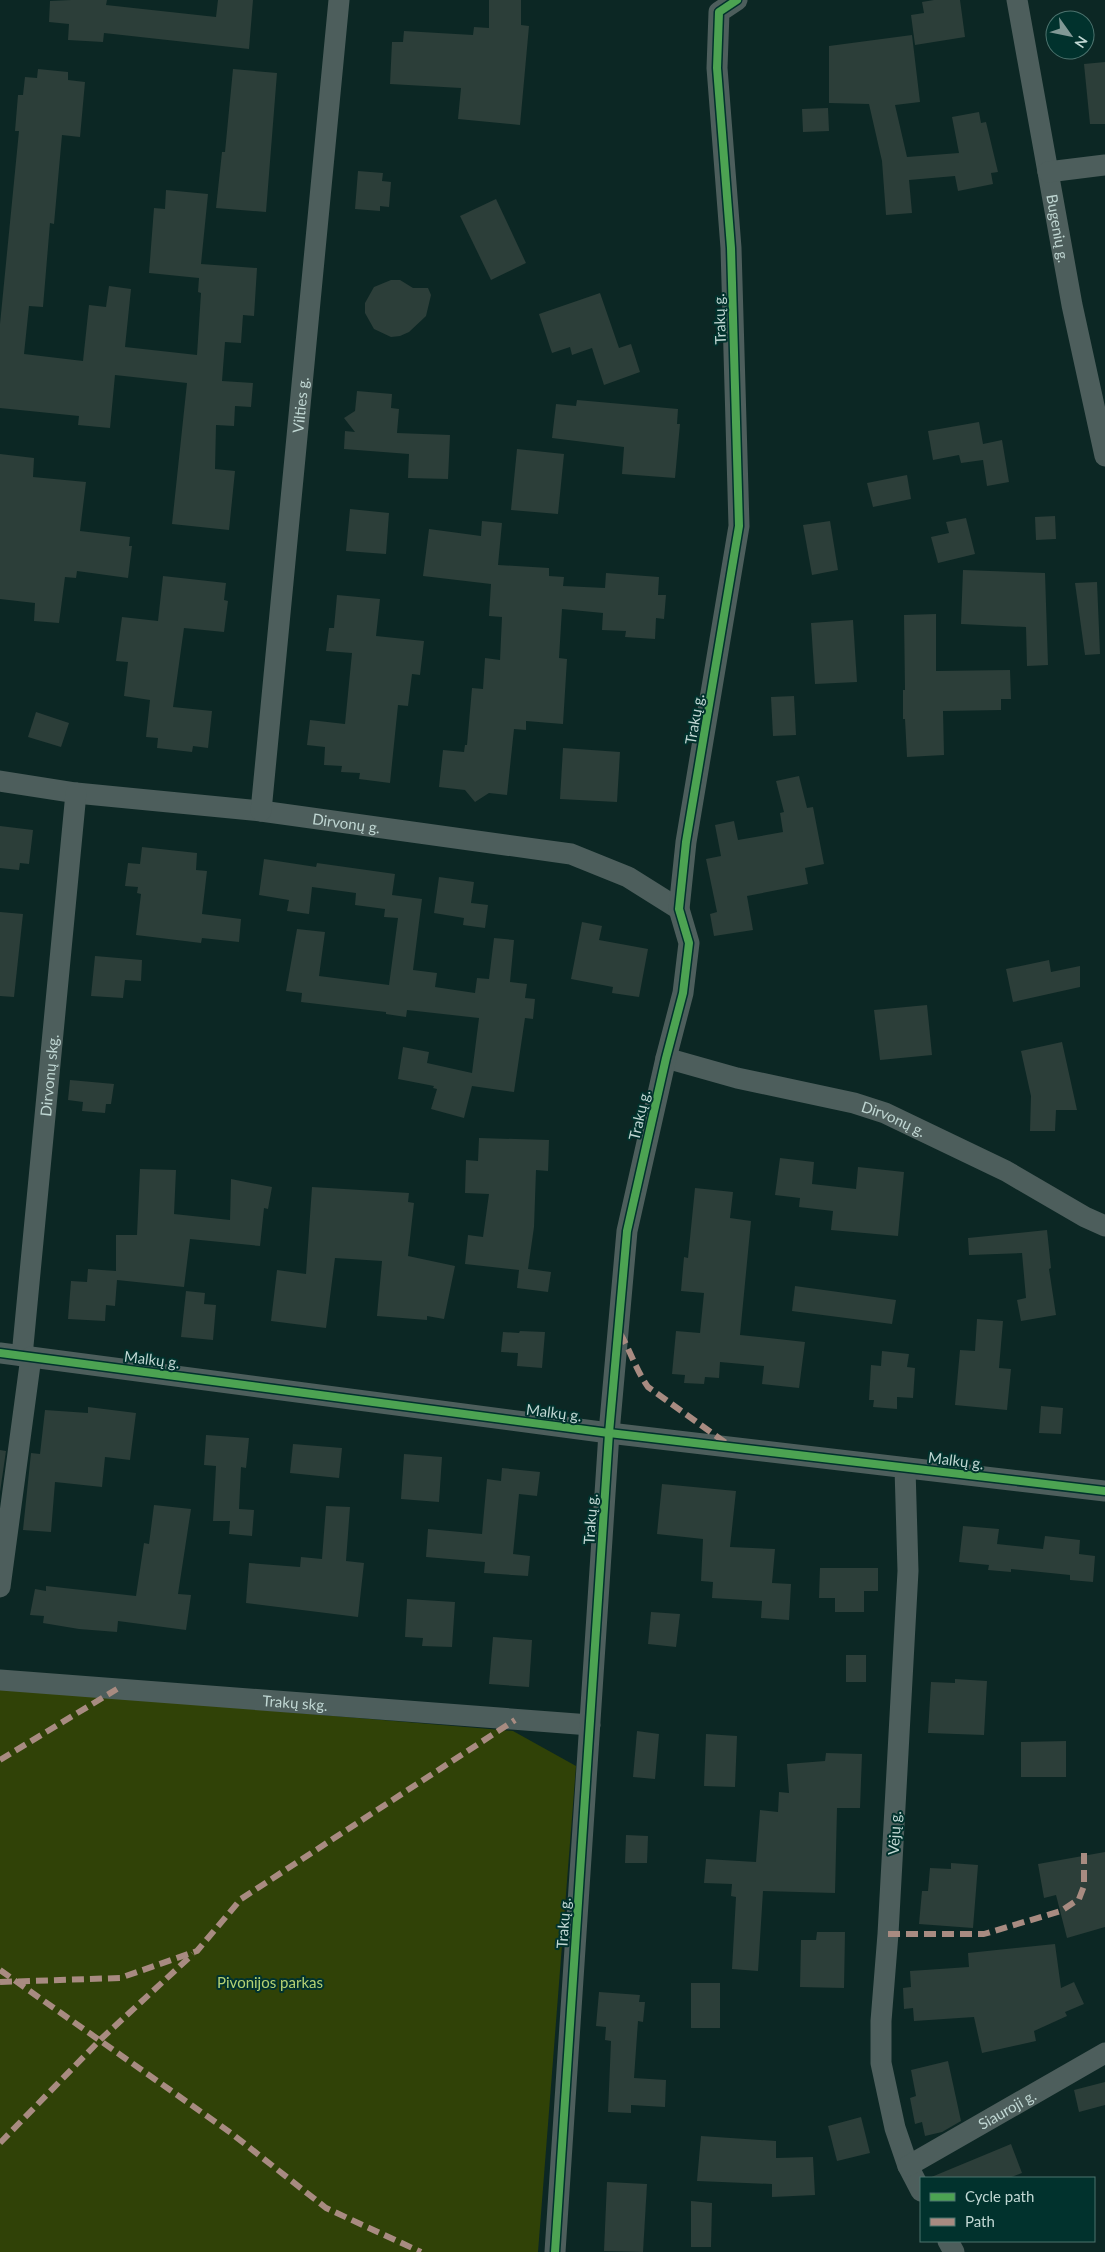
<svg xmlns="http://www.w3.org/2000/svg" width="1105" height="2252" font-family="Lato,sans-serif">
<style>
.green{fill:#304207}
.building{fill:#2c3e39}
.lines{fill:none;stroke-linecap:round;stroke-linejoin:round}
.street{stroke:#4d5e5c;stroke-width:21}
.quiet{stroke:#a88b81;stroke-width:6;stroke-dasharray:12 6;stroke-linecap:butt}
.cycleway-casing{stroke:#01322d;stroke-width:11}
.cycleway{stroke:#4ca352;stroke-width:8}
.labels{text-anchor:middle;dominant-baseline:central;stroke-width:4;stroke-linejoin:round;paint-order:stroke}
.street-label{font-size:15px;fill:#c0d7d3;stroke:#01322d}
.park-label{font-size:15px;fill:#b4d173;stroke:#01322d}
</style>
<rect width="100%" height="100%" fill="#0c2724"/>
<polygon class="green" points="0,1688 513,1731 576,1766 538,2252 0,2252"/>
<g class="building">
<polygon points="71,0 107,0 106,5 216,17 218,0 253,0 249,49 104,33 103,42 68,40 69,24 49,22 50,1"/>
<polygon points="489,0 521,0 521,25 529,26 520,125 458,119 461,88 390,84 392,42 403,42 404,31 473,35 474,27 489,28"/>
<polygon points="934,0 960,0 965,37 915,45 911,15 924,13 922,2"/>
<polygon points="912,35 920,102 895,105 907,157 959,153 952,117 979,112 981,123 986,122 998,172 991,173 993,184 958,191 955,176 909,180 912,213 886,215 882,161 869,104 829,103 829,46"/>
<polygon points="1105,62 1105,124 1090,124 1084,64"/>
<polygon points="38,69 68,72 68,80 85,82 80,137 62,135 54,224 50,223 43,307 29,306 24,354 83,361 89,305 106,307 109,286 131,289 125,347 197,355 201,293 198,292 199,278 149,273 154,208 165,209 166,190 208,194 201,264 257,268 254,316 243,315 241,343 225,342 222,381 253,383 251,407 235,406 234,426 216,425 215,469 235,471 229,530 172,524 187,383 115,375 110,428 78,425 79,416 0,408 0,324 19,131 15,131 18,95 23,95 25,77 37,78"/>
<polygon points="233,69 277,73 266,212 216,208 222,152 225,152"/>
<polygon points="828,108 829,131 803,132 802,109"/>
<polygon points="358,171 383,173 382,181 391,182 389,207 380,206 380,211 355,209"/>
<polygon points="496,199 526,263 491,280 460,216"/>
<polygon points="391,280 400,280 413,288 428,288 431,295 426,316 409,332 400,336 391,337 374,329 365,313 365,303 374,287"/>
<polygon points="600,293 619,348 631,344 640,372 604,385 592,348 572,355 570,347 552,353 539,314"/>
<polygon points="357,391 392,394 391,408 399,409 397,433 450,435 448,479 408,478 409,454 344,449 345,431 355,432 344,418 355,411"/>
<polygon points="577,400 678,409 677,424 680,424 675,478 622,474 624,447 552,438 556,404 576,406"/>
<polygon points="979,422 983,444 1002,440 1009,482 987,486 983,460 961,463 959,455 933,460 928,431"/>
<polygon points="517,449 564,454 558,514 511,510"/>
<polygon points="0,454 34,458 33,477 86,482 80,531 130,537 129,546 132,546 128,578 77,571 76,578 65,577 59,623 34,621 35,603 0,599"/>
<polygon points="907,475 911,499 873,507 867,483"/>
<polygon points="350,509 389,513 386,554 346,551"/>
<polygon points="1055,516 1056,539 1036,540 1035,517"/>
<polygon points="966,518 975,554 938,563 931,537 949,533 946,522"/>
<polygon points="482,521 502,523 498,565 549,568 549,576 564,577 563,586 605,588 606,573 659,577 658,595 666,595 664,619 656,618 655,639 625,637 626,631 602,630 603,613 562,609 559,658 567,659 563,724 526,721 526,730 514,729 507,795 489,793 475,802 465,790 439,787 443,750 464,752 465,745 467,745 472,688 483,689 485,658 500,660 502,617 489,616 491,584 423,576 429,529 481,536"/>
<polygon points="830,521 838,570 812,575 803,525"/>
<polygon points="963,570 1045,573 1048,665 1027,666 1026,627 961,624"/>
<polygon points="163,576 226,583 224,600 228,601 224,632 184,628 173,707 212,711 208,748 193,746 192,752 157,748 158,738 146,737 150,700 124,696 128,662 116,661 122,617 158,621"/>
<polygon points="1097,582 1100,654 1085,655 1075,583"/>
<polygon points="337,595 380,599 376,636 424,641 420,675 412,674 408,706 398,705 390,783 359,779 360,773 341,772 342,766 324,765 325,747 307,745 310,720 345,724 352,653 326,651 329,628 334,628"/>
<polygon points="936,614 936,671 1010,670 1011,699 1001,699 1001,710 943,711 944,755 907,757 905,719 903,719 903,690 905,690 904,615"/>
<polygon points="853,620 857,682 815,684 811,623"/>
<polygon points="794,696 796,735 773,736 771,697"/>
<polygon points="36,712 69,723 61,747 28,737"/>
<polygon points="563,748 620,752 617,802 560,799"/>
<polygon points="799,776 807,808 813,807 824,864 805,868 808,884 747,896 753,930 714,936 710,914 717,912 706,859 721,856 715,825 734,821 738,840 783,832 780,813 784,812 776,781"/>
<polygon points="0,826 33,830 29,864 20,863 19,870 0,868"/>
<polygon points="142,847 197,853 196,870 207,871 202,914 241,919 239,942 202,938 201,943 136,935 141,894 137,893 138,887 125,886 128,863 140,864"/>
<polygon points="264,859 316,867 317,863 395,874 392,895 422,899 413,970 437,973 435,987 475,993 477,978 489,979 494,938 514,940 510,982 527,984 525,998 535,999 533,1019 525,1018 514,1092 472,1086 464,1118 431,1109 437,1089 433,1088 434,1086 398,1079 403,1047 429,1052 427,1063 472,1073 479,1018 407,1010 406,1017 386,1014 386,1012 301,1002 302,993 286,991 297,929 325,932 319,976 389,985 398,918 384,917 385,909 355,905 356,893 312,887 309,914 287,911 289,900 259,895"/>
<polygon points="439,877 474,882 471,903 488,905 485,928 463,925 464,918 434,913"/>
<polygon points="0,912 23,914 14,997 0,996"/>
<polygon points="582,922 602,926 599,940 648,949 639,997 612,993 613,987 571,979"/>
<polygon points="95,956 142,960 141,981 125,980 123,998 91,996"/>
<polygon points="1049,960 1051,972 1080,966 1080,987 1013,1002 1006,969"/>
<polygon points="927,1005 932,1055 880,1060 874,1010"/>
<polygon points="1062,1042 1077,1110 1056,1110 1055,1131 1030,1131 1031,1096 1021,1051"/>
<polygon points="70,1080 114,1084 111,1104 106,1104 105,1113 82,1111 83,1102 68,1100"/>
<polygon points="479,1138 549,1140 548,1171 536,1170 534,1227 528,1269 551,1272 548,1292 517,1288 519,1270 465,1264 468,1235 483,1237 489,1194 465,1193 466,1160 478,1161"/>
<polygon points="780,1158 814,1162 812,1184 856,1189 858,1167 904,1172 898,1236 831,1230 833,1211 799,1207 800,1198 775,1195"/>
<polygon points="140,1169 176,1170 174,1214 230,1220 231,1179 272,1187 268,1209 264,1208 260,1246 190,1239 184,1287 117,1280 115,1306 106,1305 105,1321 68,1319 71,1281 87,1282 88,1269 116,1271 116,1235 137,1235"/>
<polygon points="312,1187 409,1193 408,1202 414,1203 408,1256 455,1266 444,1319 427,1316 427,1320 377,1316 382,1261 335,1258 326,1328 271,1321 277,1270 306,1274"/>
<polygon points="695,1188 733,1192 730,1218 751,1221 740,1335 805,1342 799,1388 762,1384 764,1366 720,1362 719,1378 705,1377 704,1384 684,1383 685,1375 672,1374 676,1331 700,1333 704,1293 681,1291 684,1257 688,1258"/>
<polygon points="1047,1230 1051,1268 1049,1269 1056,1315 1021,1321 1017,1300 1026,1298 1022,1253 969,1255 968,1238"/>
<polygon points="795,1286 896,1300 892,1324 792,1311"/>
<polygon points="186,1291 205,1293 204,1304 216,1305 213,1340 181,1337"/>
<polygon points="977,1319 1003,1321 999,1368 1011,1369 1007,1410 955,1405 960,1350 975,1351"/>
<polygon points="520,1331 545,1332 542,1368 517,1366 518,1353 501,1352 503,1332 519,1333"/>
<polygon points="882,1351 909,1354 907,1367 915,1368 913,1398 897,1397 897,1409 873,1407 874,1400 869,1400 871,1365 881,1366"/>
<polygon points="1041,1406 1063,1408 1061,1434 1039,1433"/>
<polygon points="88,1407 136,1413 130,1460 105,1457 102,1487 55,1482 51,1532 23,1530 31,1453 40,1454 45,1410 88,1413"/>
<polygon points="206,1435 249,1438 246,1468 241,1467 239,1509 254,1510 252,1536 229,1534 230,1521 213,1521 216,1466 204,1465"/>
<polygon points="293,1444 342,1448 339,1478 290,1473"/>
<polygon points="0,1450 6,1451 0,1492"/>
<polygon points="404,1454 442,1457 439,1502 401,1499"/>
<polygon points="502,1468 540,1472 537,1496 519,1494 513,1554 530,1556 528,1576 484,1573 485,1562 426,1557 428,1529 482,1534 487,1479 501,1481"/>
<polygon points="662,1484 736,1491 730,1547 775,1549 772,1583 791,1584 789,1620 761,1618 762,1601 712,1598 713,1582 701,1581 703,1539 657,1534"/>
<polygon points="154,1505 191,1509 178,1594 191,1595 186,1630 118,1621 117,1632 79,1629 43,1623 44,1616 30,1615 35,1589 46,1591 46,1586 136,1596 144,1543 149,1544"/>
<polygon points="326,1506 350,1507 346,1561 364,1563 358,1617 246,1603 249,1563 300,1567 301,1557 322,1559"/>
<polygon points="963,1526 999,1529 997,1544 1043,1549 1045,1536 1080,1540 1079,1554 1095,1556 1093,1582 1070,1580 1070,1575 1011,1569 1011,1572 988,1570 989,1565 959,1562"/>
<polygon points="820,1568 878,1568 878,1591 864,1591 864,1612 835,1612 835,1598 819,1598"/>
<polygon points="407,1599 455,1602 452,1647 422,1646 423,1638 405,1637"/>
<polygon points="651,1612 680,1614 676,1647 648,1644"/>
<polygon points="493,1637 532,1640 529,1687 489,1684"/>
<rect x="846" y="1655" width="20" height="27"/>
<polygon points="955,1679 987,1681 984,1735 928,1733 931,1682 955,1683"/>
<polygon points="637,1731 659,1734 655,1779 633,1777"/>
<polygon points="706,1734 737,1736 735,1787 704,1786"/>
<polygon points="1066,1741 1066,1777 1021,1777 1021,1742"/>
<polygon points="826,1753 862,1754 860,1808 837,1808 835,1893 763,1891 758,1971 732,1969 736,1897 731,1896 732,1884 704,1883 706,1859 756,1862 760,1810 778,1812 779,1792 789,1793 787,1764 825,1761"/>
<polygon points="626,1835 648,1836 647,1863 625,1863"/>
<polygon points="1105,1852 1105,1927 1067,1938 1056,1895 1044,1898 1038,1864"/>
<polygon points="951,1863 978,1865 973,1928 919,1924 922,1891 928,1891 930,1868 951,1869"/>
<polygon points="817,1932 845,1932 844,1988 800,1987 801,1940 816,1940"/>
<polygon points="1055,1944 1061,1988 1074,1982 1084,2004 1065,2012 1067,2016 1034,2031 1036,2041 982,2053 974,2017 914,2021 913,2008 904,2009 903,1988 911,1987 910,1971 969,1967 968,1953"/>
<rect x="691" y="1983" width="29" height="45"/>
<polygon points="599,1992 640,1995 639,2002 645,2002 643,2022 638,2021 634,2078 666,2080 665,2107 631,2105 631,2113 608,2112 611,2041 605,2040 606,2027 596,2026"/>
<polygon points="948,2061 961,2121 942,2132 925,2136 922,2122 915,2124 910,2098 916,2096 911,2070"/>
<polygon points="1105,2082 1105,2105 1079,2112 1074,2090"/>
<polygon points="861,2117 870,2153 837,2161 828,2126"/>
<polygon points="701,2136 776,2141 776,2158 813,2157 815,2195 772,2197 772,2184 697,2181"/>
<polygon points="1011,2144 1022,2173 1009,2178 929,2178"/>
<polygon points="607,2182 647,2184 643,2252 604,2251"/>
<polygon points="691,2201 712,2203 711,2247 691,2247"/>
</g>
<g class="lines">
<g class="street">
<path id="s1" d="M1017,0L1072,305L1105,456"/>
<polyline points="1048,172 1105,165"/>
<path id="s2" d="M0,781L76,793L261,811L571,854L628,877L679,909"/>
<path id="s3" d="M261,811L339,0"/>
<path id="s4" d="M666,1058L737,1078L854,1103L885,1113L1006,1171L1085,1217L1105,1226"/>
<polyline points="0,1353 609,1433 1105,1491"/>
<path id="s5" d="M22,1356L76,793"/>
<polyline points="905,1468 908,1571 888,1934 881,2021 881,2063 895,2128 908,2166 921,2191"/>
<polyline points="0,1587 31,1357"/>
<path id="s6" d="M0,1680L590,1725"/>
<path id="s7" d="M908,2166L1105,2053"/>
<polyline points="948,2241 954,2252"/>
<polyline points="555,2252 609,1433 627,1231 666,1058 683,993 689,943 679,909 686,842 739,526 731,248 717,68 719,12 737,0"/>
</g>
<g class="quiet">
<path d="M620,1333C630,1350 636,1370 648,1387L730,1446"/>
<polyline points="0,1760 117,1689"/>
<polyline points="888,1934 984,1934 1061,1911 1079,1899 1084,1886 1084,1853"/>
<polyline points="0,1970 231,2133 326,2208 421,2252"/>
<polyline points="0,1982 120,1978 197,1951 241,1899 515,1720"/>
<polyline points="0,2143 101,2039 193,1954"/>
</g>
<g class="cycleway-casing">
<g id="cycleway">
<polyline points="0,1353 609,1433 1105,1491"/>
<polyline points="555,2252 609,1433 627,1231 666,1058 683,993 689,943 679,909 686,842 739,526 731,248 717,68 719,12 737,0"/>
</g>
</g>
<use href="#cycleway" class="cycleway"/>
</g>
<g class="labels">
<g class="street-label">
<text stroke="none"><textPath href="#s1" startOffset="232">Bugenių g.</textPath></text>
<text transform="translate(719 319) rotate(-92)">Trakų g.</text>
<text stroke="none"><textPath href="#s3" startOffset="408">Vilties g.</textPath></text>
<text transform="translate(694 719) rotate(-80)">Trakų g.</text>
<text stroke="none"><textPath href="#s2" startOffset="349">Dirvonų g.</textPath></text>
<text stroke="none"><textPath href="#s5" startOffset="282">Dirvonų skg.</textPath></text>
<text transform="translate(639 1115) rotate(-77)">Trakų g.</text>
<text stroke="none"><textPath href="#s4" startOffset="236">Dirvonų g.</textPath></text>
<text transform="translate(152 1359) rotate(7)">Malkų g.</text>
<text transform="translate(554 1412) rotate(7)">Malkų g.</text>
<text transform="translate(956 1460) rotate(7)">Malkų g.</text>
<text transform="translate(590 1519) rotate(-86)">Trakų g.</text>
<text stroke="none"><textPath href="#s6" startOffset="296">Trakų skg.</textPath></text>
<text transform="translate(894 1833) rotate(-87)">Vėjų g.</text>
<text transform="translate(563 1923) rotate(-86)">Trakų g.</text>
<text stroke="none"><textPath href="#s7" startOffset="114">Siauroji g.</textPath></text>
</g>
<g class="park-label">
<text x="270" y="1982">Pivonijos parkas</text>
</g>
</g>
<rect x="920" y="2177" width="175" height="65" fill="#01322d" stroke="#4d746f"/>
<rect x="930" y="2193" width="25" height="8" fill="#4ca352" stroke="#4d746f"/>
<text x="965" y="2202" font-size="15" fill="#c0d7d3">Cycle path</text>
<rect x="930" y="2218" width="25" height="8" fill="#a88b81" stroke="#4d746f"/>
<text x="965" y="2227" font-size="15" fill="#c0d7d3">Path</text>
<g transform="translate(1070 35) rotate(123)"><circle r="24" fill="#01322d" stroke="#4d746f"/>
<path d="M0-4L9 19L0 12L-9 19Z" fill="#819996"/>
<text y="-8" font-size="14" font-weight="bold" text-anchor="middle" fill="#c0d7d3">N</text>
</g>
</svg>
